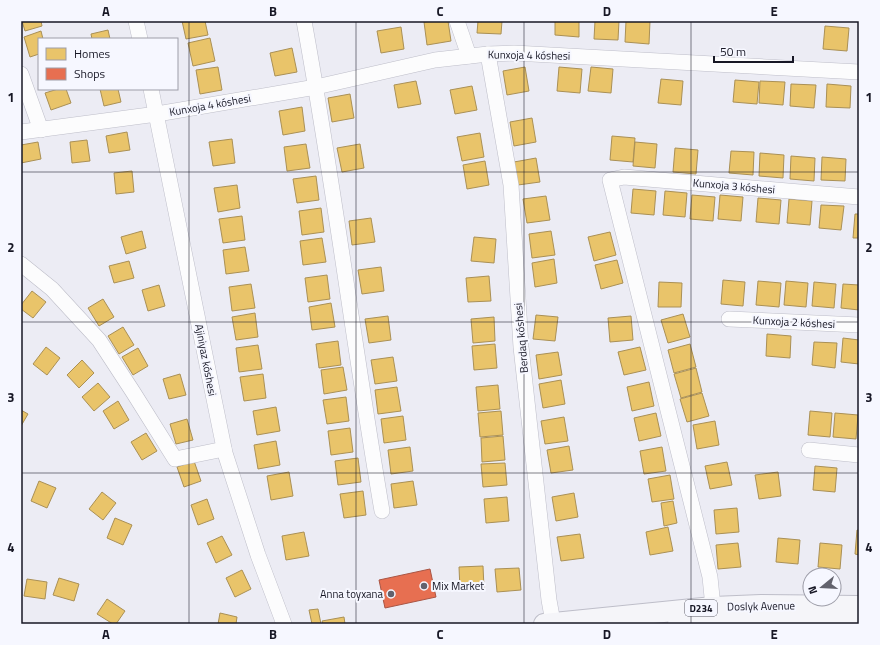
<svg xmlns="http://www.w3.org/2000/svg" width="880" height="645" font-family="'Titillium Web',sans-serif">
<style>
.homes{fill:#e9c46a;stroke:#aa9055}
.shops{fill:#e76f51;stroke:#a95544}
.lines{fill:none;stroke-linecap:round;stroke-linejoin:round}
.minor-casing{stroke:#bebec9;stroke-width:16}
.major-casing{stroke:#bebec9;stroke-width:22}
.minor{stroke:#fcfcfd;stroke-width:15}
.major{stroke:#f5f5f9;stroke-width:20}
.grid{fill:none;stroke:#171725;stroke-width:1;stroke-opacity:0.55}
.poi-dot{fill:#62626d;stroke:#f6f7ff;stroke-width:1.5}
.labels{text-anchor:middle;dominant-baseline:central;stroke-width:4;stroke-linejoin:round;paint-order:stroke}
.shield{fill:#f6f7ff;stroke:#5a5a66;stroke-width:1}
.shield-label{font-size:10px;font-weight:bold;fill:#171725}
.street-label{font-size:11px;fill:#171725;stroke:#f6f7ff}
.poi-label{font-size:11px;fill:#171725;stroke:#f6f7ff;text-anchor:start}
.neatline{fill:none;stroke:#171725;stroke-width:1.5}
.grid-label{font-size:13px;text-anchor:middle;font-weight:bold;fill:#171725}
</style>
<rect width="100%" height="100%" fill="#ececf4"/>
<g class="homes">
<polygon points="22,21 41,21 42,26 25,31"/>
<polygon points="182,21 205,21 208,35 186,39"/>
<polygon points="432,21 448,21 451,41 427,45 424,22"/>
<polygon points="478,21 502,21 501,34 477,33"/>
<polygon points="555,21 579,21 579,37 555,35"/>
<polygon points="595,21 619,21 618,40 594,39"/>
<polygon points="626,21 650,21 649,44 625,42"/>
<polygon points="825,26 849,28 847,51 823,49"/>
<polygon points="401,27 404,49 381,53 377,31"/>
<polygon points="108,30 110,39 92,39 91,34"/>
<polygon points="41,31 43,39 39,39 39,54 30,57 24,37"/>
<polygon points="210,38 215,61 193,66 188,43"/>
<polygon points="292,48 297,72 275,76 270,53"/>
<polygon points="218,67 222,90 200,94 196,70"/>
<polygon points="525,67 529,91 507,95 503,71"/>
<polygon points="559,67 582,69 580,93 557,91"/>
<polygon points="591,67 613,69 611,93 588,91"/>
<polygon points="661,79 683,81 681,105 658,103"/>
<polygon points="735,80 759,82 757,104 733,102"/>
<polygon points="416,81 421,104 398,108 394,85"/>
<polygon points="760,81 785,82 783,105 759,103"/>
<polygon points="791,84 816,85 814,108 790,106"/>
<polygon points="827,84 851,86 850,108 826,107"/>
<polygon points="472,86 477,110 455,114 450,90"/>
<polygon points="58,89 66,89 71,103 51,110 45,93"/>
<polygon points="100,89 118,89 121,102 104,106"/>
<polygon points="350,94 354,118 332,122 328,98"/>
<polygon points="302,107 305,131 283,135 279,111"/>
<polygon points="532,118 536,142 514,146 510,122"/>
<polygon points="127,132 130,150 109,153 106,136"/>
<polygon points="480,133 484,157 462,161 457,137"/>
<polygon points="612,136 635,138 633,162 610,160"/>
<polygon points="232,139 235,163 213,166 209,142"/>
<polygon points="87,140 90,161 72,163 70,142"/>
<polygon points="38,142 41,159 21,163 21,145"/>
<polygon points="635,142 657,144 655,168 633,166"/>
<polygon points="306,144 310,168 287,171 284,147"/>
<polygon points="360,144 364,168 342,172 337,148"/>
<polygon points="675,148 698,150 696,174 673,172"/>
<polygon points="731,151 754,152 753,175 729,173"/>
<polygon points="760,153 784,155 783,178 759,176"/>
<polygon points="791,156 815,158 814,181 790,179"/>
<polygon points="822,157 846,159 845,181 821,180"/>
<polygon points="536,158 540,182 518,185 514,162"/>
<polygon points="485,161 489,185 467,189 463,165"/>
<polygon points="132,171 134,192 116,194 114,173"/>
<polygon points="316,176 319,200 297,203 293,179"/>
<polygon points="237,185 240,208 218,212 214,188"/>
<polygon points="633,189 656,191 654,215 631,213"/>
<polygon points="665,191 687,193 685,217 663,215"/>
<polygon points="692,195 715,197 713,221 690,219"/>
<polygon points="720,195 743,197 741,221 718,219"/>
<polygon points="546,196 550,220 527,223 523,199"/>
<polygon points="758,198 781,200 779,224 756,222"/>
<polygon points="789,199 812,201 810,225 787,223"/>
<polygon points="821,205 844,206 841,230 819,228"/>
<polygon points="321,208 324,232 302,235 299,211"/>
<polygon points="855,214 859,214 859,238 853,238"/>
<polygon points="242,216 245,240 223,243 219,219"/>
<polygon points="371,218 375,242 352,245 349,221"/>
<polygon points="142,231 146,248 126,254 121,237"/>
<polygon points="551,231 555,255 532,258 529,234"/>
<polygon points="610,232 616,255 594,261 588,237"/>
<polygon points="474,237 496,239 494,263 471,261"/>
<polygon points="322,238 326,262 303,265 300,241"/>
<polygon points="245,247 249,271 226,274 223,250"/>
<polygon points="554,259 557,283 535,287 532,263"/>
<polygon points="617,260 623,283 601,289 595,265"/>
<polygon points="129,261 134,278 114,283 109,266"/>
<polygon points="381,267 384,291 362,294 358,270"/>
<polygon points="327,275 330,299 308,302 305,278"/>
<polygon points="489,276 491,301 468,302 466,278"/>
<polygon points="723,280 745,282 743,306 721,304"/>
<polygon points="758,281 781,283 779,307 756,305"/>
<polygon points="786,281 808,283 806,307 784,305"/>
<polygon points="659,282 682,283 681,307 658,307"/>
<polygon points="814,282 836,284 834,308 812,306"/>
<polygon points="251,284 255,308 232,311 229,287"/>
<polygon points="843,284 859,285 859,310 841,308"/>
<polygon points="159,285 165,306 148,311 142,290"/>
<polygon points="32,291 46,302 33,318 21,309 21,305"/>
<polygon points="103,299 114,317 99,326 88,308"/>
<polygon points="331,303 335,327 312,330 309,307"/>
<polygon points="255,313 258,337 236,340 232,317"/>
<polygon points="683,314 690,337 668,343 661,320"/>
<polygon points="536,315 558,317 555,341 533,339"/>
<polygon points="388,316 391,340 369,343 365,319"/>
<polygon points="631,316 633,340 610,342 608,318"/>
<polygon points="494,317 495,341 473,343 471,319"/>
<polygon points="123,327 134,345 119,354 108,336"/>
<polygon points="767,334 791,336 790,358 766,356"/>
<polygon points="843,338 859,340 859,364 841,362"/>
<polygon points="338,341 341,365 319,368 316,344"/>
<polygon points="814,342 837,343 835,368 812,365"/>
<polygon points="495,344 497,368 474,370 472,346"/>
<polygon points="690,344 696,367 674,373 668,350"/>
<polygon points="258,345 262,369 239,372 236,348"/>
<polygon points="46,347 60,358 47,375 33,364"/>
<polygon points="640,347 646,370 624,375 618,352"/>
<polygon points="138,348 148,366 133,375 122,357"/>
<polygon points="558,352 562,375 539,379 536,355"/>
<polygon points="393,357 397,381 375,384 371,360"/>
<polygon points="82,360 94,373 79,388 67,375"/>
<polygon points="343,367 347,390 324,394 321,370"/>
<polygon points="696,368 702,392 681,398 674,374"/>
<polygon points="180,374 186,395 169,399 163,379"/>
<polygon points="263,374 266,398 244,401 240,377"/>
<polygon points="561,380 565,404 543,408 539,384"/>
<polygon points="649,382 654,406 632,411 627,387"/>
<polygon points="98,383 110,397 94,411 82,397"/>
<polygon points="498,385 500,409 478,411 476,387"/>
<polygon points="397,387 401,411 378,414 375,390"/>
<polygon points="702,393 709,416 687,422 680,399"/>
<polygon points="346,397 349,421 327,424 323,400"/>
<polygon points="118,401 129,420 114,429 103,411"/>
<polygon points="276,407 280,431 257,435 253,411"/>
<polygon points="21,410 28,414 21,426"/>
<polygon points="501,411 503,435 480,437 478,413"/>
<polygon points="810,411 832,413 830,437 808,435"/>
<polygon points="656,413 661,436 639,441 634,418"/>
<polygon points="835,413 858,415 856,439 833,437"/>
<polygon points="403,416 406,440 384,443 381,419"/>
<polygon points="564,417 568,441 545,444 541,421"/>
<polygon points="187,419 193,440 176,444 170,424"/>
<polygon points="715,421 719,445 697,449 693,425"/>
<polygon points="350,428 353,452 331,455 328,431"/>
<polygon points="146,433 157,451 142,460 131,442"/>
<polygon points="503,436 505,460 482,462 481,438"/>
<polygon points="276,441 280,465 258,469 254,445"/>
<polygon points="569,446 573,470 551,473 547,450"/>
<polygon points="410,447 413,471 391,474 388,450"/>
<polygon points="662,447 666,471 644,474 640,451"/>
<polygon points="358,458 361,482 338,485 335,461"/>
<polygon points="194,461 201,481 184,487 177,467"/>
<polygon points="727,462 732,485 710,489 705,466"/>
<polygon points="505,463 507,485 483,487 481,464"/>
<polygon points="815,466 837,468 835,492 813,490"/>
<polygon points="289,472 293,496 271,500 267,476"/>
<polygon points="778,472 781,496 759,499 755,475"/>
<polygon points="670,475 674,499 652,502 648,479"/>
<polygon points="39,481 56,488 47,508 31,501"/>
<polygon points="413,481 417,505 394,508 391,484"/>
<polygon points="363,491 366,515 344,518 340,494"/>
<polygon points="102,492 116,503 103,520 89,509"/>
<polygon points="574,493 578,517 556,521 552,497"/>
<polygon points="507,497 509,521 486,523 484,499"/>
<polygon points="207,499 214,519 198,525 191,505"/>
<polygon points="673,501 677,523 664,526 661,503"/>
<polygon points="737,508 739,532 716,534 714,510"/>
<polygon points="115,518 132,525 123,545 107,538"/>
<polygon points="668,527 673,551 650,555 646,532"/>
<polygon points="857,530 859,530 859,555 855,554"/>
<polygon points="304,532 309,556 286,560 282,536"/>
<polygon points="580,534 584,558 561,561 557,537"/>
<polygon points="222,536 232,555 216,563 207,543"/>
<polygon points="778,538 800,540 798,564 776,562"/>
<polygon points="738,543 741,567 718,569 716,545"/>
<polygon points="820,543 842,545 840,569 818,567"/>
<polygon points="483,566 484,588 460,590 459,567"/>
<polygon points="519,568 521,590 497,592 495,569"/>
<polygon points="242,570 251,589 235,597 226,578"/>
<polygon points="59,578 79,584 74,601 53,595"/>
<polygon points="27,579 47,582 45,599 24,596"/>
<polygon points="107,599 125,611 116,624 113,624 97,614"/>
<polygon points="318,609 321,624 312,624 309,610"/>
<polygon points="220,613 237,617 236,624 218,624"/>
<polygon points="344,617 345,624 323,624 322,621"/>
</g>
<polygon class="shops" points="430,569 436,597 385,608 379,580"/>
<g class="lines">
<g class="minor-casing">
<g id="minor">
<polyline points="136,21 140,39"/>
<path d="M304,21C334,184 354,348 382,511"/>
<polyline points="457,21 469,56"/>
<polyline points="488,54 511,185 521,347 549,600 553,622"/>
<polyline points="21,74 41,130"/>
<polyline points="151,89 225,453 258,555 284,624"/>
<polyline points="21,132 157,114 316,87 435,60 488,54 514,53 859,72"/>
<polyline points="21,264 52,289 99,340 133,392 175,459 224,449"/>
<polyline points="729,319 859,325"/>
<polyline points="809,450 859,455"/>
<polyline points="713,607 710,577 610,180 624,177 859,197"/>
</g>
</g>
<g class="major-casing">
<g id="major">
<polyline points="544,624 713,607 761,605 859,606"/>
<path d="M678,624C738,620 798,618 859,620"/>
</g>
</g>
<use href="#minor" class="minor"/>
<use href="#major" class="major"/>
</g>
<path class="grid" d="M189,21V624M356,21V624M524,21V624M691,21V624M21,172H859M21,322H859M21,473H859"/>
<g class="poi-dot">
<circle cx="424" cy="586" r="4"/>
<circle cx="391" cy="594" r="4"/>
</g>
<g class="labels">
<rect class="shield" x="685" y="600" width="32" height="16" rx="3"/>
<g class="shield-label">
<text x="701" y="608">D234</text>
</g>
<g class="street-label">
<text transform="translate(529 55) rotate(1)">Kunxoja 4 kóshesi</text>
<text transform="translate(210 105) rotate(-10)">Kunxoja 4 kóshesi</text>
<text transform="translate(734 186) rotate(5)">Kunxoja 3 kóshesi</text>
<text transform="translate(794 322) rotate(3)">Kunxoja 2 kóshesi</text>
<text transform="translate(521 338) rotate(-95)">Berdaq kóshesi</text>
<text transform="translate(206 360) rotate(79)">Ajiniyaz kóshesi</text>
<text transform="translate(761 606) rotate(-1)">Doslyk Avenue</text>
</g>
<g class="poi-label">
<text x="432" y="586">Mix Market</text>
<text x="383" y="594" text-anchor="end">Anna toyxana</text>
</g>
</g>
<rect width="880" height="645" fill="none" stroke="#f6f7ff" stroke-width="44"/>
<rect x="38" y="38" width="140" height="52" fill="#f6f7ff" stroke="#9d9da8"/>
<rect x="46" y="48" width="20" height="12" fill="#e9c46a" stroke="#9d9da8"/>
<text x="74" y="58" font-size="12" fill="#171725">Homes</text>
<rect x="46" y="68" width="20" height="12" fill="#e76f51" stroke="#9d9da8"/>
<text x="74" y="78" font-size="12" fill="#171725">Shops</text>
<g transform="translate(822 587) rotate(252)"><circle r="19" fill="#f6f7ff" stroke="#9d9da8"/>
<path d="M0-3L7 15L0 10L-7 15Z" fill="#62626d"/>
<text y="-6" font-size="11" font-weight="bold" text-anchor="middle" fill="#171725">N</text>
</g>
<path d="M714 56v6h79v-6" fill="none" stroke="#171725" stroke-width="2"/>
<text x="720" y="56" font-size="12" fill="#171725" stroke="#f6f7ff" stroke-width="3" paint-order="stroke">50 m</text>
<rect x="22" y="22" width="836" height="601" class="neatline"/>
<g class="grid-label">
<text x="106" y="16">A</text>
<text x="273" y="16">B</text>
<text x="440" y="16">C</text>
<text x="607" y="16">D</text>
<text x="774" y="16">E</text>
<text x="11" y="102">1</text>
<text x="869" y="102">1</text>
<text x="11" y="252">2</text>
<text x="869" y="252">2</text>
<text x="11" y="402">3</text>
<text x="869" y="402">3</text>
<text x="11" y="552">4</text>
<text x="869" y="552">4</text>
<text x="106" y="639">A</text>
<text x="273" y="639">B</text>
<text x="440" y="639">C</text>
<text x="607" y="639">D</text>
<text x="774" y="639">E</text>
</g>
</svg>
